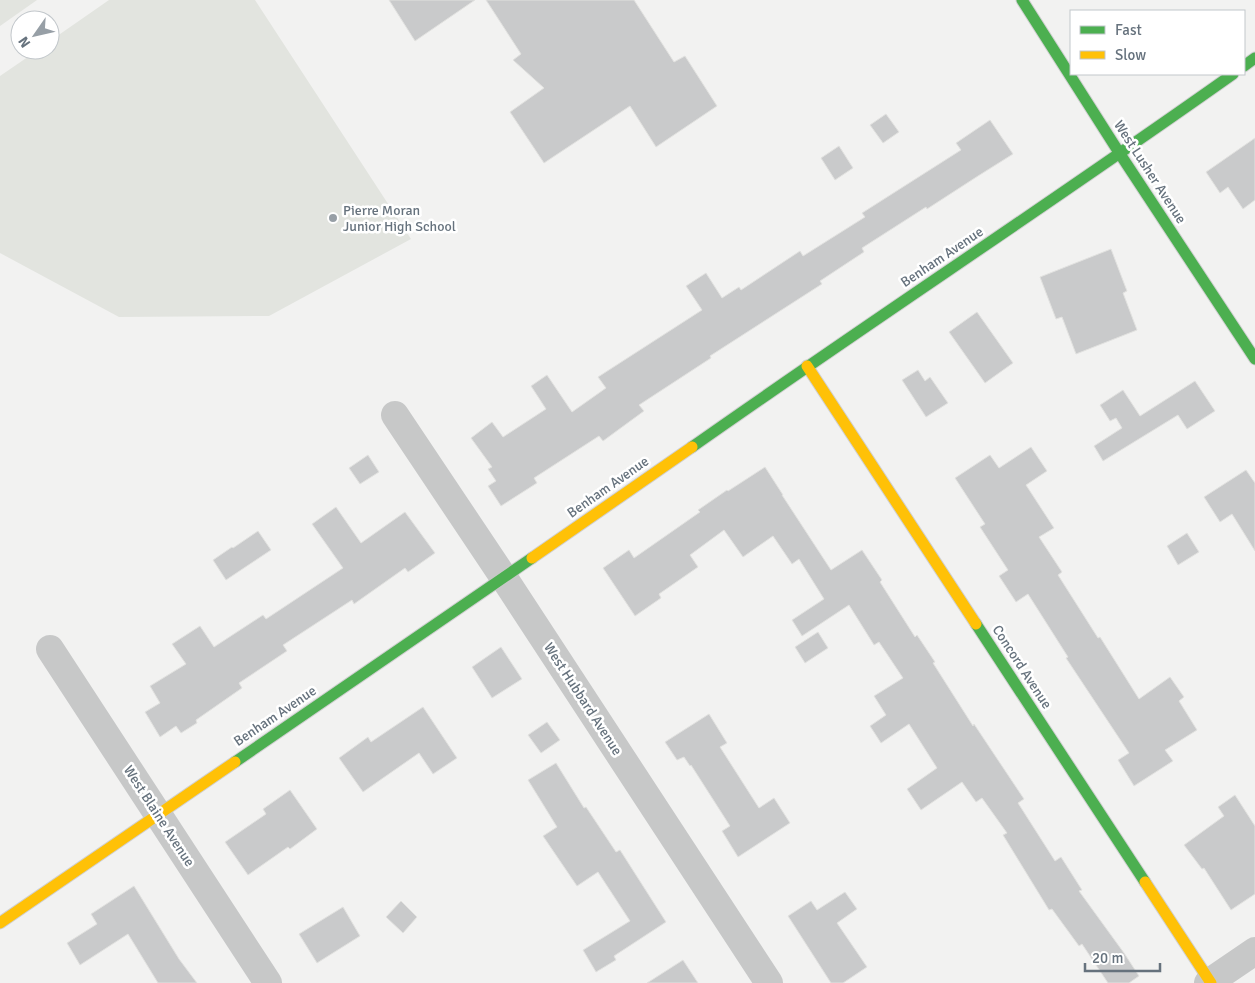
<svg xmlns="http://www.w3.org/2000/svg" width="1255" height="983" font-family="Signika,sans-serif">
<style>
.green{fill:#e2e4df}
.building{fill:#c9cacb;stroke:#e2e2e0}
.lines{fill:none;stroke-linecap:round;stroke-linejoin:round}
.fast-casing{stroke:#d0d0d1;stroke-width:13}
.slow-casing{stroke:#d0d0d1;stroke-width:13}
.street{stroke:#c7c8c8;stroke-width:28}
.fast{stroke:#4caf50;stroke-width:11}
.slow{stroke:#ffc107;stroke-width:11}
.poi-dot{fill:#979fa6;stroke:#fff;stroke-width:2}
.labels{text-anchor:middle;dominant-baseline:central;stroke-width:5;stroke-linejoin:round;paint-order:stroke}
.street-label{font-size:14px;fill:#66727d;stroke:#fff}
.poi-label{font-size:14px;fill:#66727d;stroke:#fff;text-anchor:start}
</style>
<rect width="100%" height="100%" fill="#f2f2f1"/>
<g class="green">
<polygon points="0,0 37,0 0,26"/>
<polygon points="109,0 255,0 411,239 269,316 119,317 0,253 0,76 38,50 50,50 50,41"/>
</g>
<g class="building">
<polygon points="389,0 475,0 415,41"/>
<polygon points="486,0 634,0 674,62 685,56 717,106 656,147 630,106 544,163 510,112 544,88 513,60 521,54"/>
<polygon points="886,114 899,132 883,143 870,125"/>
<polygon points="990,120 1013,154 978,176 927,209 926,207 862,248 864,252 820,281 822,284 710,356 711,358 639,405 644,411 603,441 599,436 534,478 537,483 501,506 488,486 496,481 488,469 492,467 471,438 492,422 503,437 546,409 531,386 547,375 572,412 606,388 598,377 702,310 686,286 706,273 722,298 739,287 741,290 800,251 803,256 865,217 862,213 961,150 956,143"/>
<polygon points="1255,138 1255,200 1243,209 1228,187 1220,193 1206,172"/>
<polygon points="839,146 853,168 835,180 821,158"/>
<polygon points="1111,249 1127,291 1123,293 1137,330 1076,354 1062,317 1056,319 1040,277"/>
<polygon points="977,312 1013,363 985,383 949,332"/>
<polygon points="918,370 925,381 930,377 948,403 926,417 902,380"/>
<polygon points="1195,381 1215,411 1187,429 1178,415 1103,461 1094,446 1122,428 1116,418 1110,421 1100,405 1123,390 1140,416"/>
<polygon points="1031,447 1047,471 1026,485 1054,528 1039,537 1062,572 1058,575 1098,638 1100,637 1139,699 1170,677 1184,697 1179,701 1197,730 1165,750 1173,761 1134,786 1118,760 1129,753 1066,658 1068,657 1028,594 1016,602 999,576 1008,570 980,527 985,524 955,478 990,455 999,468"/>
<polygon points="368,455 379,472 360,484 349,468"/>
<polygon points="765,467 783,495 782,495 831,570 862,550 882,580 880,582 915,637 917,635 935,662 933,663 973,726 974,724 1024,799 1018,803 1055,861 1061,857 1082,890 1079,891 1124,953 1139,976 1129,983 1108,983 1082,944 1079,946 1052,909 1049,910 1003,835 1007,833 982,798 976,802 962,782 921,810 907,789 937,768 909,724 881,743 870,726 886,715 874,696 903,678 879,642 874,645 849,605 802,636 792,620 824,599 799,559 792,564 773,536 743,557 724,530 690,555 698,567 659,594 661,598 635,616 603,568 629,550 634,558 700,512 698,510 727,490 728,491"/>
<polygon points="1246,470 1255,483 1255,551 1232,514 1220,522 1204,497"/>
<polygon points="336,507 361,543 405,512 435,553 408,572 405,568 354,604 352,600 283,645 287,651 239,683 242,688 196,720 197,723 181,733 176,726 160,737 145,712 160,703 150,686 186,664 172,644 200,626 214,647 263,615 266,619 343,568 312,524"/>
<polygon points="258,531 271,550 226,580 213,560 232,547 233,548"/>
<polygon points="1187,533 1199,552 1178,565 1167,546"/>
<polygon points="818,632 828,648 805,663 795,647"/>
<polygon points="501,647 522,679 492,698 472,667"/>
<polygon points="423,707 457,758 433,774 419,753 363,792 339,758 368,737 371,742"/>
<polygon points="709,714 727,743 720,747 759,808 774,798 790,823 738,857 722,831 730,826 691,765 690,766 684,757 677,760 665,742"/>
<polygon points="547,722 560,740 541,753 528,735"/>
<polygon points="556,763 584,808 586,807 616,852 620,850 666,922 614,956 616,960 596,972 583,950 630,921 598,872 577,886 543,836 557,827 528,780"/>
<polygon points="290,790 317,829 290,849 288,847 248,875 225,842 266,814 263,809"/>
<polygon points="1235,795 1255,826 1255,894 1231,910 1204,868 1202,869 1184,845 1224,816 1218,807"/>
<polygon points="134,886 179,959 197,983 158,983 128,934 80,965 67,943 97,924 91,914"/>
<polygon points="845,892 857,909 837,923 867,967 843,983 831,983 788,916 811,901 817,910"/>
<polygon points="401,901 417,917 403,933 386,917"/>
<polygon points="343,907 360,936 317,963 299,934"/>
<polygon points="683,960 698,983 647,983"/>
</g>
<g class="lines">
<g class="fast-casing">
<g id="fast">
<polyline points="1022,0 1120,154 1255,359"/>
<polyline points="1244,66 1255,58"/>
<path d="M692,447C871,321 1054,201 1233,74"/>
<polyline points="976,624 1145,882"/>
<polyline points="235,762 532,558"/>
</g>
</g>
<g class="slow-casing">
<g id="slow">
<polyline points="807,366 976,624"/>
<polyline points="532,558 692,447"/>
<polyline points="1145,882 1211,983"/>
<polyline points="0,923 235,762"/>
</g>
</g>
<g class="street">
<polyline points="395,415 504,578 769,983"/>
<polyline points="50,649 268,983"/>
<polyline points="1208,983 1255,951"/>
</g>
<use href="#fast" class="fast"/>
<use href="#slow" class="slow"/>
</g>
<circle class="poi-dot" cx="333" cy="218" r="5"/>
<g class="labels">
<g class="street-label">
<text transform="translate(1150 172) rotate(57)">West Lusher Avenue</text>
<text transform="translate(942 257) rotate(-34)">Benham Avenue</text>
<text transform="translate(608 487) rotate(-35)">Benham Avenue</text>
<text transform="translate(1022 667) rotate(57)">Concord Avenue</text>
<text transform="translate(583 699) rotate(57)">West Hubbard Avenue</text>
<text transform="translate(275 716) rotate(-34)">Benham Avenue</text>
<text transform="translate(159 816) rotate(57)">West Blaine Avenue</text>
</g>
<g class="poi-label">
<text x="343" y="210">Pierre Moran<tspan x="343" dy="16">Junior High School</tspan></text>
</g>
</g>
<rect x="1070" y="10" width="175" height="65" fill="#ffffff" stroke="#c2c7cb"/>
<rect x="1080" y="26" width="25" height="8" fill="#4caf50" stroke="#c2c7cb"/>
<text x="1115" y="35" font-size="15" fill="#66727d">Fast</text>
<rect x="1080" y="51" width="25" height="8" fill="#ffc107" stroke="#c2c7cb"/>
<text x="1115" y="60" font-size="15" fill="#66727d">Slow</text>
<g transform="translate(35 35) rotate(236)"><circle r="24" fill="#ffffff" stroke="#c2c7cb"/>
<path d="M0-4L9 19L0 12L-9 19Z" fill="#979fa6"/>
<text y="-8" font-size="14" font-weight="bold" text-anchor="middle" fill="#66727d">N</text>
</g>
<path d="M1085 963v8h75v-8" fill="none" stroke="#66727d" stroke-width="2.5"/>
<text x="1092" y="963" font-size="15" fill="#66727d" stroke="#ffffff" stroke-width="4" paint-order="stroke">20 m</text>
</svg>
